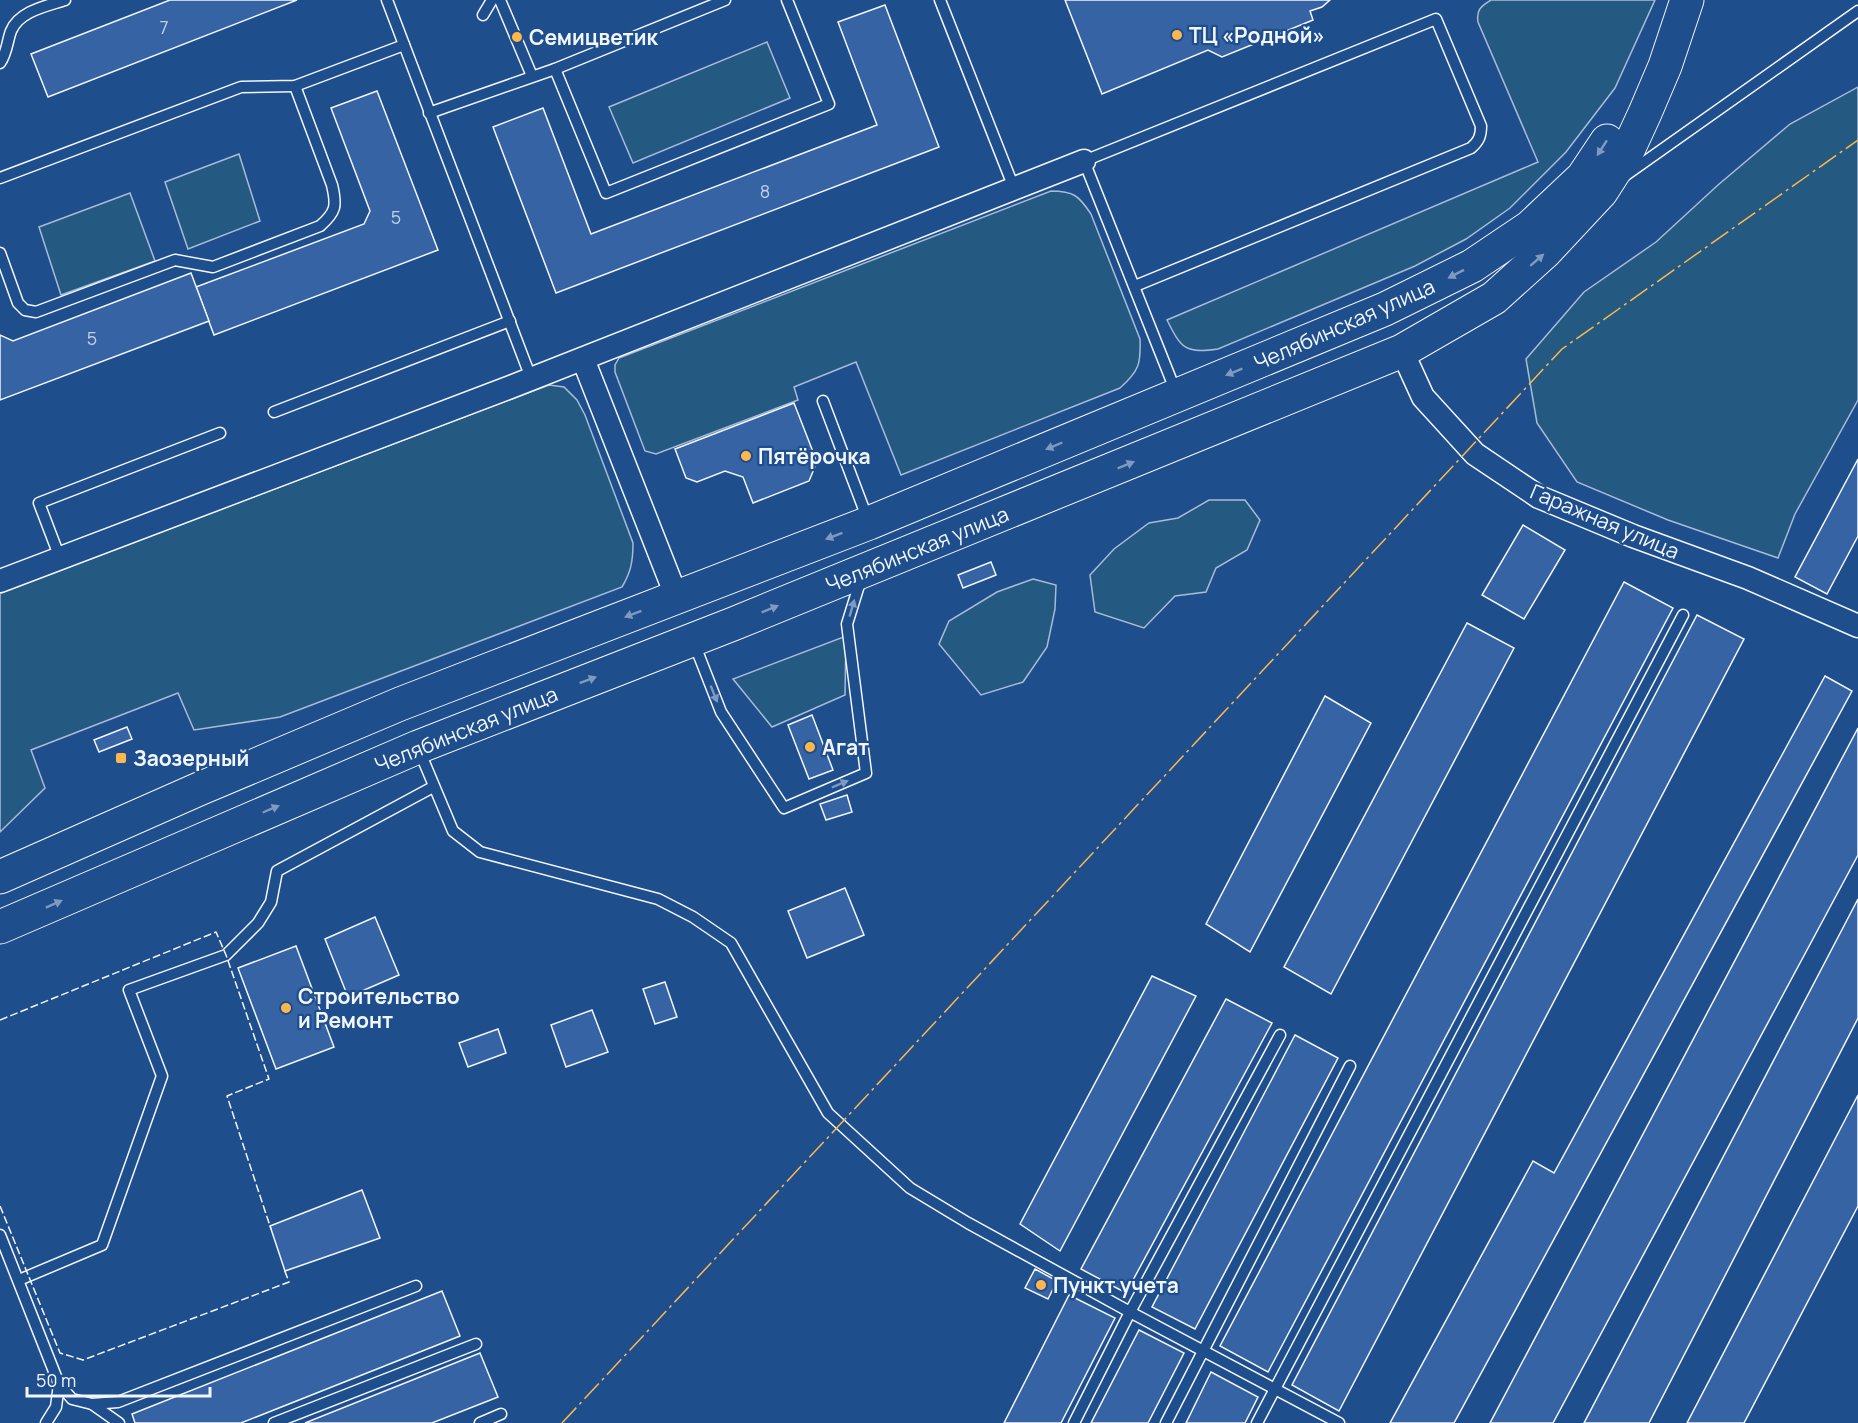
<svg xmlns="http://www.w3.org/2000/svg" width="1858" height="1423" font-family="Manrope,sans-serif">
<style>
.green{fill:#245a82;stroke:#a8bbd7;stroke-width:1.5}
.building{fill:#3563a3;stroke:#f2f6ff;stroke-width:1.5}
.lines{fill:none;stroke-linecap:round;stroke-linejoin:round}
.service-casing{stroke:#f2f6ff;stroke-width:13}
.minor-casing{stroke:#f2f6ff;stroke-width:25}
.primary-casing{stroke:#f2f6ff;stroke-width:35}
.service{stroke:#1f4e8c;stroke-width:10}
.minor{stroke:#1f4e8c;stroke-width:22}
.primary{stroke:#1f4e8c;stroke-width:33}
.fence{stroke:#f2f6ff;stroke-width:1.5;stroke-dasharray:8 3;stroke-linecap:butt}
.power{stroke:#ffb74d;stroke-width:1.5;stroke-dasharray:21 4.5 3 4.5;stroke-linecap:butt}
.oneway{fill:#7e9ac0}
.poi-dot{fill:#ffb74d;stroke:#1f4e8c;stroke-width:2}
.labels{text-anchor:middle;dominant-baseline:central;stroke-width:4.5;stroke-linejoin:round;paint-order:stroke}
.number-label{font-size:18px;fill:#c3d1e8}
.poi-label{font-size:21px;font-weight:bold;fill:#f2f6ff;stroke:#1f4e8c;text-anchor:start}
.street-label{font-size:21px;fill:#f2f6ff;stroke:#1f4e8c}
</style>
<rect width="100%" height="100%" fill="#1f4e8c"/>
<g class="green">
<path d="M1491,0H1655L1615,88L1566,152L1510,208L1466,239L1415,266L1218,349C1185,354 1181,348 1167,320L1538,162L1478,22C1476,10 1481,6 1491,0Z"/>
<polygon points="767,42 790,98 633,163 609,107"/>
<polygon points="1858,87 1858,400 1795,514 1778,558 1668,520 1577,482 1537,423 1526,359 1584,292 1656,242 1718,185 1790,124"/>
<polygon points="239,154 260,221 188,249 165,182"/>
<path d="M1051,191C1074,191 1079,196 1091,214L1140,339C1141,364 1139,371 1120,388L901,475L856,362L794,387L798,400L656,454L645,451L615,372V365L619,358Z"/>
<polygon points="130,193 155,261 61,295 39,227"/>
<path d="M549,385L564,387L577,400L585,415L633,543C633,561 631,572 622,587L280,717L194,730L178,693L31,750L45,788L0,832V593Z"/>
<polygon points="1209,500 1245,500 1260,520 1247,550 1216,568 1206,592 1175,596 1144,628 1095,612 1090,575 1114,549 1149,523 1178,518"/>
<polygon points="1033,579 1056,585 1055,609 1047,647 1023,682 981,695 939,644 949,621 997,592"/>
<polygon points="846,636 845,695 772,727 733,679"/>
</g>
<g class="building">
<polygon points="170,0 297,0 48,97 31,54"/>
<polygon points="1065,0 1330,0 1322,7 1310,11 1313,20 1222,57 1208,50 1102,94"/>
<polygon points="885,5 939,147 556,293 493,127 543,108 591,234 877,125 838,22"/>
<polygon points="377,91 438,250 214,335 196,287 364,224 370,211 331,108"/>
<polygon points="191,273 209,321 0,400 0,335 13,341"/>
<polygon points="794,403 817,462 809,481 753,503 743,477 725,471 697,482 686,478 675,449"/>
<polygon points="1858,459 1858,536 1827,594 1795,577"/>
<polygon points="1523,525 1565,550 1524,619 1482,595"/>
<polygon points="991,562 996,575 963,588 958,575"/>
<polygon points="1624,582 1673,608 1268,1372 1220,1346"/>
<polygon points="1697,615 1744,639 1339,1411 1292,1385"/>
<polygon points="1467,623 1514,648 1331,994 1284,967"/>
<polygon points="1825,676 1852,691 1454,1423 1390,1423 1533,1161 1554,1173"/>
<polygon points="1325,696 1371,723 1250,952 1206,924"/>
<polygon points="812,715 833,770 809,779 788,725"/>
<polygon points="127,727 132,739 99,752 94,740"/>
<polygon points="1858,728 1858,855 1553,1423 1490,1423"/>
<polygon points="847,795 852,812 826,820 820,804"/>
<polygon points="845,888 864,935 807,958 788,911"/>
<polygon points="1858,899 1858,1018 1649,1423 1584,1423"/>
<polygon points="375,917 399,975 348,997 325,939"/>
<polygon points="296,946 334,1047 276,1069 238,968"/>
<polygon points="1152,976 1196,996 1060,1251 1020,1224"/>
<polygon points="665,982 677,1017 655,1024 643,989"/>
<polygon points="1226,999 1272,1023 1126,1293 1081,1269"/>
<polygon points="592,1010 608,1052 566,1067 551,1025"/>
<polygon points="498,1029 506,1053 468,1067 459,1043"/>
<polygon points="1295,1035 1338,1058 1195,1329 1152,1307"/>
<polygon points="1858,1095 1858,1206 1744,1423 1687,1423"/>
<polygon points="362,1190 380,1238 285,1271 270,1226"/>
<polygon points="1035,1269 1057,1281 1048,1299 1025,1288"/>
<polygon points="442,1291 460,1336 241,1423 135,1423 132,1414"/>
<polygon points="1069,1295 1115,1318 1061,1423 1004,1423"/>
<polygon points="1139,1330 1184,1353 1148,1423 1091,1423"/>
<polygon points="480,1353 498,1397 432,1423 305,1423"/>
<polygon points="1211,1372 1258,1397 1245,1423 1186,1423"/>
</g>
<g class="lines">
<g class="service-casing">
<g id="service">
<polyline points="387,0 531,378"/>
<polyline points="500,0 532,76"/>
<polyline points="940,0 1014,188"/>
<polyline points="483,15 492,0"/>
<path d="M0,63C7,53 7,42 11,31C19,11 47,6 65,0"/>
<polyline points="555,69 606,193 829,104 787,0"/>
<polyline points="429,113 555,69 725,0"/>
<polyline points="1626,175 1858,11"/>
<polyline points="0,178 241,87 295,86 404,45"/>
<path d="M0,253L18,303L25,310L36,312L175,260L213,267L320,226C336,212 337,206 332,185L295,86"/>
<path d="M1135,286L1471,148C1479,141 1481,136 1481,126L1436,19L1084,161L1176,392"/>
<polyline points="823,401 868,520"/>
<polyline points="274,412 510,321"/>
<polyline points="60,558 39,503 220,433"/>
<polyline points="694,643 721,712 784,808 866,773 847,624 861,579"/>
<polyline points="419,750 453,831 480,852 658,899 693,917 731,943 828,1113 910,1188 968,1223 1130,1312 1339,1423"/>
<polyline points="0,1235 59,1384 72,1399 92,1404 118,1402 416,1286"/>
<polyline points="19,1280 102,1245 162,1076 129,990 226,955 258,923 271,902 277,871 433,787"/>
<polyline points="92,1404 119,1423"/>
<polyline points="46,1423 56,1407 59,1384"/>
<polyline points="274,1423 476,1344"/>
<polyline points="480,1423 501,1414"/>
<polyline points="1074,1423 1130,1312 1280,1035"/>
<polyline points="1166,1423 1350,1066"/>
<polyline points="1257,1423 1683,615"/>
</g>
</g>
<g class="minor-casing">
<g id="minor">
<polyline points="1402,351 1423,397 1475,454 1539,497 1633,536 1748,578 1858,626"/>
<polyline points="583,359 677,598"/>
<polyline points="0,581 508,388 1084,161"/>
</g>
</g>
<g class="primary-casing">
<g id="primary">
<polyline points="0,877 199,789 400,704 869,523 1385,309 1472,266 1530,227 1583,177 1607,141"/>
<polyline points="0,927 418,747 733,624 1402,351 1494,298 1545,252 1601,192 1628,150 1645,113 1665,66 1687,0"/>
</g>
</g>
<use href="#service" class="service"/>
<use href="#minor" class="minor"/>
<use href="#primary" class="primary"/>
<g class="fence">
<polyline points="0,1020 216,932 226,955 269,1079 227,1096 271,1229"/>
<polyline points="0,1206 60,1353 83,1360 289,1282 284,1269"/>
</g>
<polyline class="power" points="562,1423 1562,349 1858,140"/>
</g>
<defs><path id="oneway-solid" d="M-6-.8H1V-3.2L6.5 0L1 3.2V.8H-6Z" transform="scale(1.5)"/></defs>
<g class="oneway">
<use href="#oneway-solid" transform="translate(1602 148) rotate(123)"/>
<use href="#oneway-solid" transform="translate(1537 260) rotate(-41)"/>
<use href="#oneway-solid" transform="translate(1456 274) rotate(153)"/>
<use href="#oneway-solid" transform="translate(1234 372) rotate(158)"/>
<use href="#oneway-solid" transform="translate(1054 446) rotate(157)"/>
<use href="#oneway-solid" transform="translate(1126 465) rotate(-22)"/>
<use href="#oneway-solid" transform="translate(834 536) rotate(159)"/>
<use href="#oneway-solid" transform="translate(852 608) rotate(-74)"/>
<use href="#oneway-solid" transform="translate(770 609) rotate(-22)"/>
<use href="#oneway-solid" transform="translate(633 614) rotate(159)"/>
<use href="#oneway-solid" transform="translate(588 680) rotate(-21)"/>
<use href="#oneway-solid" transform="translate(714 694) rotate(68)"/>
<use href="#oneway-solid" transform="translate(840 784) rotate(-23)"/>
<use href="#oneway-solid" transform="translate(271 809) rotate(-23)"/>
<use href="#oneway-solid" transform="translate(54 904) rotate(-24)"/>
</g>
<g class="poi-dot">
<circle cx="1177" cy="35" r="6"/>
<circle cx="517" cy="37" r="6"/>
<circle cx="746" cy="456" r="6"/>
<circle cx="810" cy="747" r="6"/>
<rect x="115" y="752" width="12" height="12" rx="3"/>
<circle cx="286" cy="1008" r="6"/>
<circle cx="1041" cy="1285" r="6"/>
</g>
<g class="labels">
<g class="number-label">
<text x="164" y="27">7</text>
<text x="765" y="191">8</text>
<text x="396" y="217">5</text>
<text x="92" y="338">5</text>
</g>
<g class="poi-label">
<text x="1189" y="35">ТЦ «Родной»</text>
<text x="529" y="37">Семицветик</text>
<text x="758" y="456">Пятёрочка</text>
<text x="822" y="747">Агат</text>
<text x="133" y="758">Заозерный</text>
<text x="298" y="996">Строительство<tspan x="298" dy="24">и Ремонт</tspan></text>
<text x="1053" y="1285">Пункт учета</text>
</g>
<g class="street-label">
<text transform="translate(1344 324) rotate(-24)">Челябинская улица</text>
<text transform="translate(1605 521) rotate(23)">Гаражная улица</text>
<text transform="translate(917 549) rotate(-22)">Челябинская улица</text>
<text transform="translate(466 729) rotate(-22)">Челябинская улица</text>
</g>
</g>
<path d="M27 1387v9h183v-9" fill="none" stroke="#f2f6ff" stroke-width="3"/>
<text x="36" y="1387" font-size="18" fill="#f2f6ff" stroke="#1f4e8c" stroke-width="4.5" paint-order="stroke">50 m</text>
</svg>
